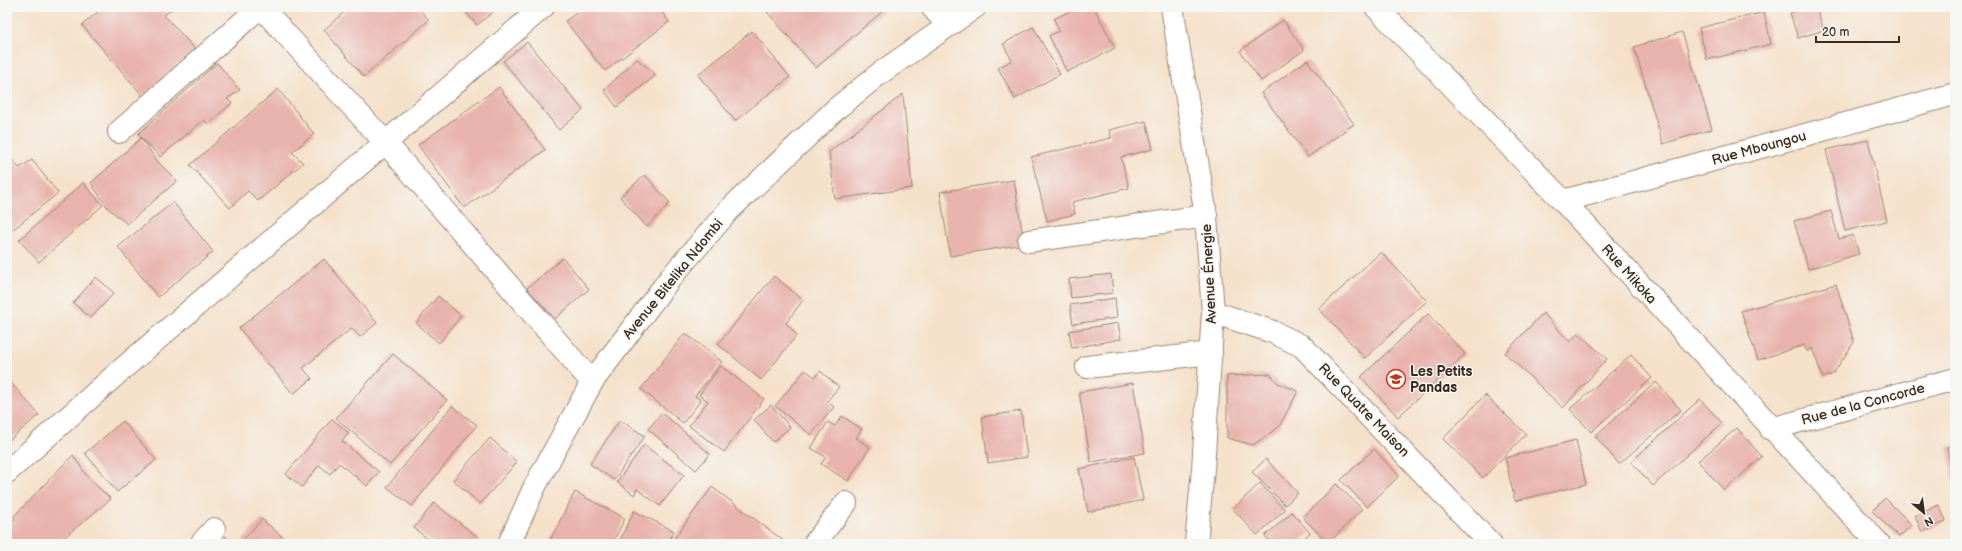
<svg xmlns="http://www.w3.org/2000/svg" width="1962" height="551" font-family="'Balsamiq Sans',sans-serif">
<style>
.building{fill:#e8b3ac}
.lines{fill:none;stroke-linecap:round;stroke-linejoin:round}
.minor-casing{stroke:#988674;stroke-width:24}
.minor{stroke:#fff;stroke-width:22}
.labels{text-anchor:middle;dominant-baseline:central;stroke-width:3;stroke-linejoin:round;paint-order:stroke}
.street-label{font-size:14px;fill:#3b2a1e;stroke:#f6f6f2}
.poi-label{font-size:14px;font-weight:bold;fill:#3b2a1e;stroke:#f6f6f2;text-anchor:start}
</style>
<rect width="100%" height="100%" fill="#f6f6f2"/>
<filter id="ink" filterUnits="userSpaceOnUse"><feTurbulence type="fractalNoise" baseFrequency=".025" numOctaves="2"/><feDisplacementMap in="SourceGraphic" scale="8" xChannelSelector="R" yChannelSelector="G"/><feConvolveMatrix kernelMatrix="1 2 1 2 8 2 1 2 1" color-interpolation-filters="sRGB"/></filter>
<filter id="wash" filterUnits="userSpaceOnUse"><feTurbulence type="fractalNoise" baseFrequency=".012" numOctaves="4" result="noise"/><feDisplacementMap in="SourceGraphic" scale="16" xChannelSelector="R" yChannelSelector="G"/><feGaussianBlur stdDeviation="0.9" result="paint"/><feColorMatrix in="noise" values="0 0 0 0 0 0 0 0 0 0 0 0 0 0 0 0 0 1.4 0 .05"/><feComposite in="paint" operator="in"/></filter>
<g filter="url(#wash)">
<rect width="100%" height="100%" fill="#f5e1ca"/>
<g id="blocks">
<g class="building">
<polygon points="104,7 119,7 124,12 130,7 175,7 164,15 195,49 143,96 82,25"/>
<polygon points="350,7 417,7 429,20 364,77 324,30"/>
<polygon points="461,7 499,7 477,25"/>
<polygon points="585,7 608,7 611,11 616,7 658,7 669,22 605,71 565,21"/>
<polygon points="773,7 881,7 884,10 816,68 767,12"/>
<polygon points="1078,7 1094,7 1115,48 1067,72 1049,36 1059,31 1054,19"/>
<polygon points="1806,7 1816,7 1824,30 1798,38 1790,13"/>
<polygon points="1764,12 1771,44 1707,60 1699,28"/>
<polygon points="1283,20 1304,50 1261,81 1240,51"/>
<polygon points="1033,27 1060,74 1015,99 998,68 1012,60 1003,44"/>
<polygon points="752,31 790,77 735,121 698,75"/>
<polygon points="1682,32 1712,129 1663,144 1634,47"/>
<polygon points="527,42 583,110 559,130 503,61"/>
<polygon points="637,59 656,75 617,107 604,90"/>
<polygon points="1307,60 1354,124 1308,157 1261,93"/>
<polygon points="217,63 240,90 227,99 232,103 208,124 204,120 160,157 138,134"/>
<polygon points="499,87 545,150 464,208 418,145"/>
<polygon points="278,89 314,134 292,152 303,163 258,201 248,191 230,208 190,165"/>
<polygon points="903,94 912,188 835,199 829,152"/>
<polygon points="1146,121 1153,149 1121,157 1129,188 1072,202 1075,214 1047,221 1031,157 1111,138 1109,130"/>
<polygon points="141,138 158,162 177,181 127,224 108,208 91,183"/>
<polygon points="1868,140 1887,221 1845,231 1826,150"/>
<polygon points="7,154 19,168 32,160 58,193 11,231 7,226"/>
<polygon points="645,175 670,203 647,227 620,197"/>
<polygon points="1014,180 1024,244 950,256 940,192"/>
<polygon points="83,183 103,205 39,262 19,240"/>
<polygon points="173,202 213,252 158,297 118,247"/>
<polygon points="1831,211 1839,239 1853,235 1859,254 1808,269 1794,221"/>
<polygon points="1381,252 1427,301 1365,358 1319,309"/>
<polygon points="563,258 589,289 555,319 527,288"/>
<polygon points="324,259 377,323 360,337 352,328 303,368 312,379 293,394 239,328"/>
<polygon points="1111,274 1113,293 1071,298 1069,279"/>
<polygon points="774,276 803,300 786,323 797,335 761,380 718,344"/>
<polygon points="96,277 114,293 91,318 73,303"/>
<polygon points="1836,284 1854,342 1833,374 1823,378 1812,348 1807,351 1804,345 1758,360 1741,311"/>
<polygon points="438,296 461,316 439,343 416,323"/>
<polygon points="1115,298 1117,318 1073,324 1070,305"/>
<polygon points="1543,313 1570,342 1578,333 1607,359 1563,408 1505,353"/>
<polygon points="1428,314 1465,354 1398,417 1361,377"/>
<polygon points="1118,323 1121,339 1072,348 1069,331"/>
<polygon points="685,333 722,362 695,396 701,400 683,423 641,389"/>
<polygon points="393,354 447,400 390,465 336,418"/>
<polygon points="1631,355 1652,378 1591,432 1570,409"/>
<polygon points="721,366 764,399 724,452 689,426 708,401 699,395"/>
<polygon points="805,370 815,377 820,371 839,387 827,401 834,407 811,435 775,406"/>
<polygon points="1270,374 1278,383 1298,391 1279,427 1253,445 1227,438 1227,376"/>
<polygon points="7,378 39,415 7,442"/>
<polygon points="1656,382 1681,410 1619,464 1595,436"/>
<polygon points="1133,383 1145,453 1091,462 1079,392"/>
<polygon points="1485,395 1526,434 1483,478 1443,439"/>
<polygon points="1700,399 1722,423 1653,486 1631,462"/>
<polygon points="771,405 790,427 773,442 754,420"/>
<polygon points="452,406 477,425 412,506 387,487"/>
<polygon points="1021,411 1027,457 988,463 982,417"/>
<polygon points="662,413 710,454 696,470 648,429"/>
<polygon points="842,416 862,429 856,438 870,447 848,481 821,464 826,457 811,448 828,422 835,426"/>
<polygon points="332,419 349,433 342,441 379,472 367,486 339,463 330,474 319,465 302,487 286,474"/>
<polygon points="620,420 645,436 614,480 590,464"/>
<polygon points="123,421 156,460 117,492 85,453"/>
<polygon points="1737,428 1762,457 1724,490 1698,461"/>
<polygon points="490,438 517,462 480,504 453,480"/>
<polygon points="1576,440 1586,484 1515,501 1505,458"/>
<polygon points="644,445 684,475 660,506 637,489 634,495 617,482"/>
<polygon points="1955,445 1955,482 1954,482 1947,447"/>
<polygon points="1374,449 1399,476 1367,507 1341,480"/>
<polygon points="73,455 88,478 111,499 56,544 17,544 7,533 7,527 15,519 14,516"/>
<polygon points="1134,457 1143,500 1088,512 1079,469"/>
<polygon points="1266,459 1298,493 1285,505 1252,472"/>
<polygon points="1260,483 1285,510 1257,535 1233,509"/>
<polygon points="1336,484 1362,509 1329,543 1303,518"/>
<polygon points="712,487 788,544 670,544"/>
<polygon points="575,492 625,518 612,544 548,544"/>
<polygon points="1885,498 1912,525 1899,537 1872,511"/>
<polygon points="434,503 479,538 474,544 434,544 414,528"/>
<polygon points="1939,505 1946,521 1922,532 1915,516"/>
<polygon points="634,511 674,531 667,544 618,544"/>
<polygon points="1292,512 1310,533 1298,544 1272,544 1265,536"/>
<polygon points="262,519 290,544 247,544 243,540"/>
<polygon points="224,535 233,544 215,544"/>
</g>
</g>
</g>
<g filter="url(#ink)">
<use href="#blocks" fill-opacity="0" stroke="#988674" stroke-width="1"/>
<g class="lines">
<g class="minor-casing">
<g id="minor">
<polyline points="261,7 385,142 592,382"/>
<polyline points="932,7 948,25"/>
<polyline points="1172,7 1206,216 1213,312 1203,469 1196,544"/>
<polyline points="1376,7 1563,201 1879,544"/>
<polyline points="119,132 260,7"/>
<polyline points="1563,201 1955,94"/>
<polyline points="1029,241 1206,216"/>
<polyline points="1213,312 1273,332 1302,346 1491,544"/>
<polyline points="1087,367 1211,353"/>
<polyline points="1771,429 1955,379"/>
<polyline points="7,472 120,371 543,7"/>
<polyline points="201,544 214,529"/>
<polyline points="509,544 535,486 592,382 671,277 729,210 837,108 879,74 975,7"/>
<polyline points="814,544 846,503"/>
</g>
</g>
<use href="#minor" class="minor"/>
</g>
</g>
<defs>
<g id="school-ring" transform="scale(1)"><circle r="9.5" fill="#f6f6f2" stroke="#c8321e" stroke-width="1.5"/><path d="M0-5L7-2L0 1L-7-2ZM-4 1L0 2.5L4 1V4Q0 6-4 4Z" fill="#c8321e"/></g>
</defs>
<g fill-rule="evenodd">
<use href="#school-ring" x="1396" y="379"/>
</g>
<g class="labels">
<g class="street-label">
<text transform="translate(1759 148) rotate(-15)">Rue Mboungou</text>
<text transform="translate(1209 274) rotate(-93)">Avenue Énergie</text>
<text transform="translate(1629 274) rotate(48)">Rue Mikoka</text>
<text transform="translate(673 279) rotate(-51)">Avenue Bitelika Ndombi</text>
<text transform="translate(1863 404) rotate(-15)">Rue de la Concorde</text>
<text transform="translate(1364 410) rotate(46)">Rue Quatre Maison</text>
</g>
<g class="poi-label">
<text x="1410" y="371">Les Petits<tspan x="1410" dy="16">Pandas</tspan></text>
</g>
</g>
<rect width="1962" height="551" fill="none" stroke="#f6f6f2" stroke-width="24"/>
<g transform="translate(1924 513) rotate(151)" stroke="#f6f6f2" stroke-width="3" paint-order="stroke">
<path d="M0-3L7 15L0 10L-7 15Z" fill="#3b2a1e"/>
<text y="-6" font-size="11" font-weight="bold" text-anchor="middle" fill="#3b2a1e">N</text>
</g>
<path d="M1816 36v6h83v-6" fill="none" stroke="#3b2a1e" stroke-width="2"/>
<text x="1822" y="36" font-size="12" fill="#3b2a1e" stroke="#f6f6f2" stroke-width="3" paint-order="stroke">20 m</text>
</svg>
